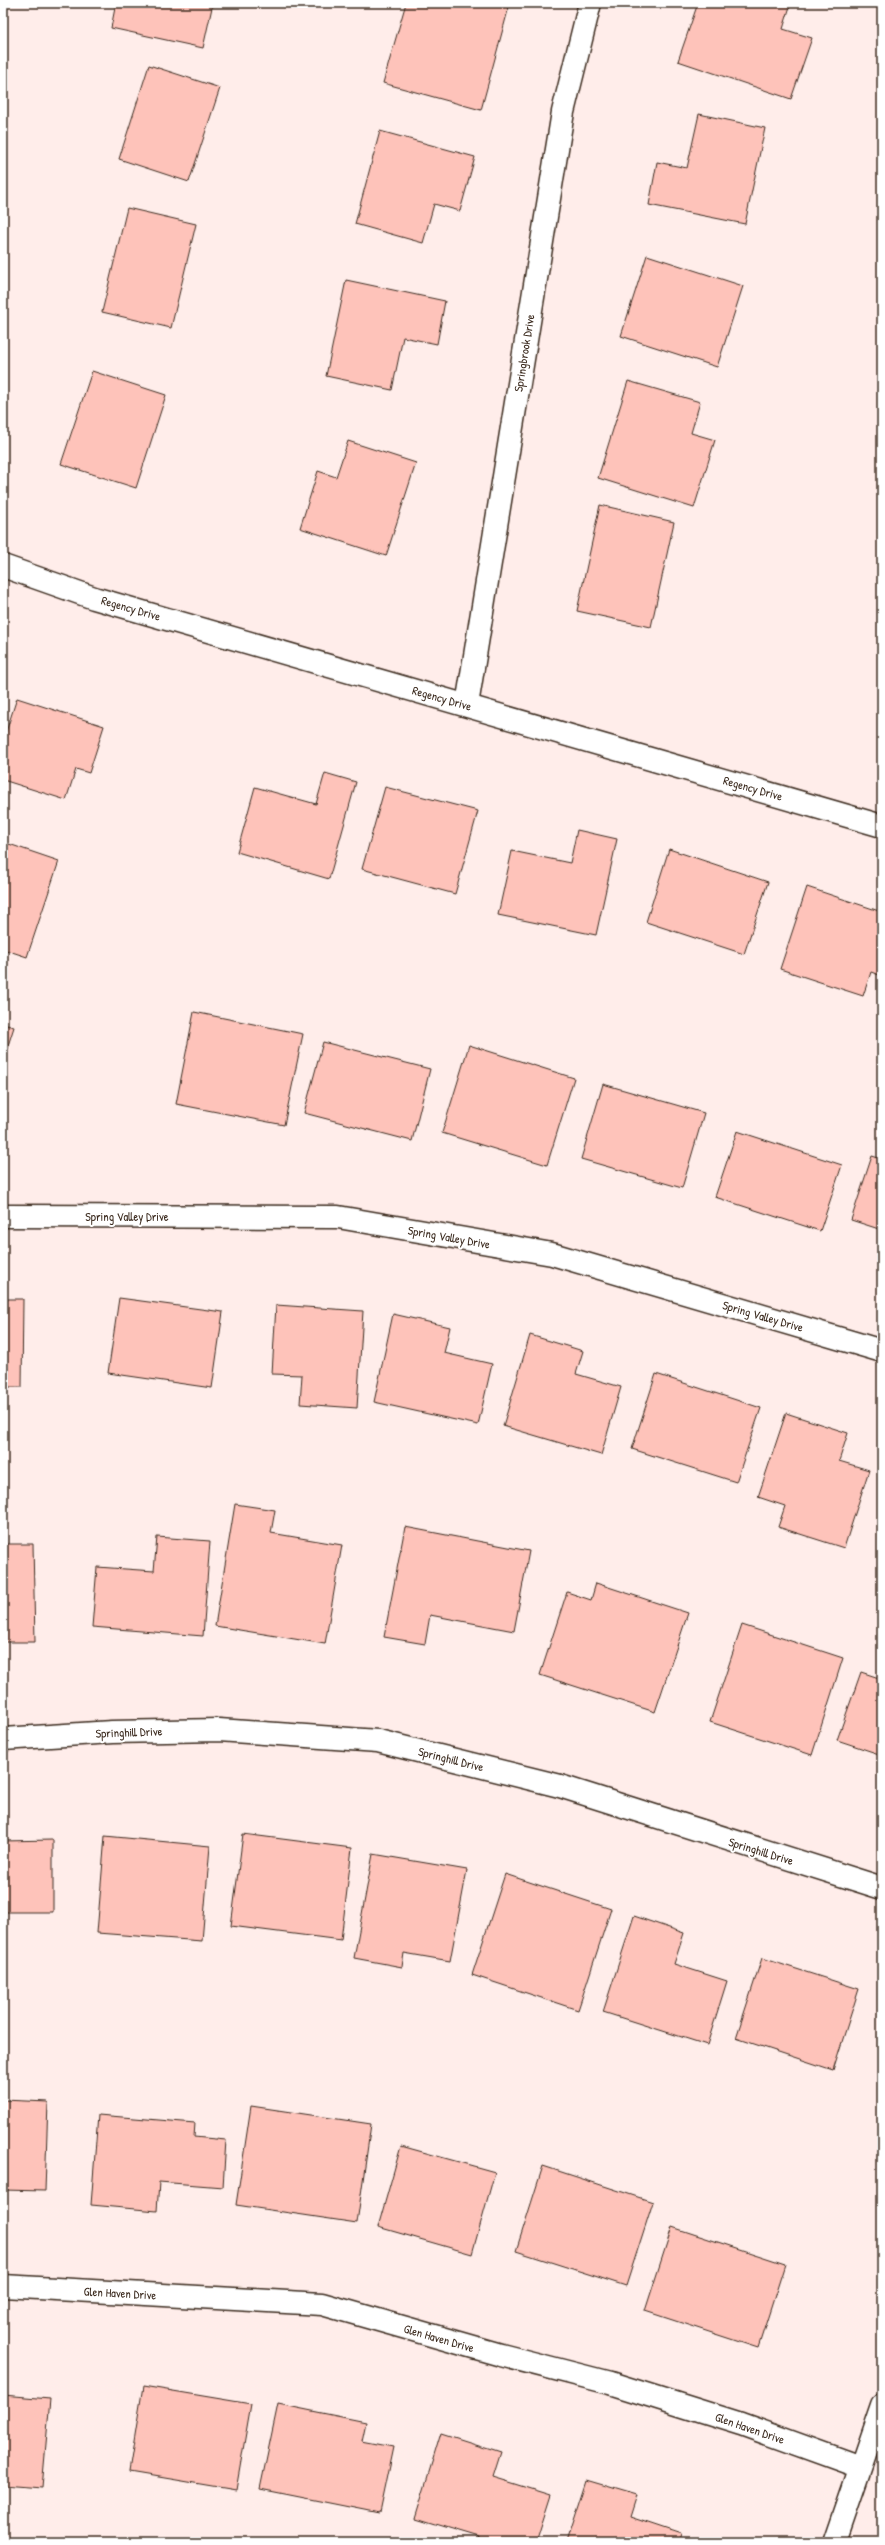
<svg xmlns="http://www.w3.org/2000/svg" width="885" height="2545" font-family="'Patrick Hand',sans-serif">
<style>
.building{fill:#fec3ba;stroke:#3b2a1e}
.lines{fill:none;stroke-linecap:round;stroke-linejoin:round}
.minor-casing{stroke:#3b2a1e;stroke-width:25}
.major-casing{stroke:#3b2a1e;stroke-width:25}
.minor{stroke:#fff;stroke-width:22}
.major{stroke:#fff;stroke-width:22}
.labels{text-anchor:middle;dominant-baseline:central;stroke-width:4;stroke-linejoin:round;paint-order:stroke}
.street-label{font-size:12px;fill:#3b2a1e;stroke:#fff}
</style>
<rect width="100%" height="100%" fill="#ffedea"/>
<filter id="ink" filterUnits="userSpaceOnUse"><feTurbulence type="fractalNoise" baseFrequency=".025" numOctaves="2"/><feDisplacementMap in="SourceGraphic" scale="8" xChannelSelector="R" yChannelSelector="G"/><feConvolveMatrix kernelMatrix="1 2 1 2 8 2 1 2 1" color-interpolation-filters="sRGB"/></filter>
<g filter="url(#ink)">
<g class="building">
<polygon points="116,3 213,3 203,48 111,28"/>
<polygon points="406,3 510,3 481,110 383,83"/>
<polygon points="698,3 791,3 783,29 812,38 791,99 678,61"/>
<polygon points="149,65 220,88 189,182 119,159"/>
<polygon points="699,114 765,128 745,224 649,205 657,162 687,168"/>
<polygon points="380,131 475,157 460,211 434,204 423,243 355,224"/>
<polygon points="127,208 196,224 171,328 102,312"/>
<polygon points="647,255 743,286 717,367 621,336"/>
<polygon points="346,280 445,301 437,344 403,337 392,390 326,376"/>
<polygon points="92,371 166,395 136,488 61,464"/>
<polygon points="628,381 700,402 691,433 715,440 694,508 598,478"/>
<polygon points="348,441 416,463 386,556 300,528 318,471 336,477"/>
<polygon points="600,505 674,522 651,627 577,611"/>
<polygon points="17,698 104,726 89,773 76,769 66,800 3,780 3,741"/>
<polygon points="325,773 356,782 329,879 237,852 255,787 316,804"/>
<polygon points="385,787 478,811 455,894 362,869"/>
<polygon points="577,830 617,839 596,935 498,915 512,851 570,863"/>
<polygon points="3,842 59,861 27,957 3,949"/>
<polygon points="669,849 768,882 744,954 646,922"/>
<polygon points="807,887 882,912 882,976 871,972 863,996 780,969"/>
<polygon points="194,1012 303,1034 284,1125 176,1104"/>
<polygon points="3,1024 14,1027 3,1061"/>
<polygon points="323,1042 430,1069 412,1141 304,1113"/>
<polygon points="469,1045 574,1078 547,1165 442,1133"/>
<polygon points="603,1084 704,1113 682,1188 581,1159"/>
<polygon points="737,1131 842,1165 820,1231 715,1197"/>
<polygon points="872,1156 882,1159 882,1230 851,1220"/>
<polygon points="119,1298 223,1312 212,1388 108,1373"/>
<polygon points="3,1299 23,1299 22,1387 3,1387"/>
<polygon points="276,1305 363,1311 357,1408 300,1404 302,1375 272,1374"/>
<polygon points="393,1314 450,1327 444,1353 492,1364 478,1425 374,1402"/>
<polygon points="530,1335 583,1351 576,1374 621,1387 601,1455 503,1426"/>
<polygon points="656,1374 761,1408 736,1482 632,1449"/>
<polygon points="786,1413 848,1433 839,1461 869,1470 844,1548 778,1527 785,1506 758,1497"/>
<polygon points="235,1504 275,1510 271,1533 342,1545 325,1644 215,1626"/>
<polygon points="405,1527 529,1551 514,1631 430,1615 425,1644 384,1637"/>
<polygon points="157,1537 210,1541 203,1636 92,1627 97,1567 154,1571"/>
<polygon points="3,1544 33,1544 35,1642 3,1642"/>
<polygon points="596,1583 688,1613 655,1712 540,1675 567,1592 591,1600"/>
<polygon points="742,1625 843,1658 812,1755 710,1722"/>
<polygon points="861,1672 882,1679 882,1755 837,1740"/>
<polygon points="243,1834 352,1848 341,1940 231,1926"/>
<polygon points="105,1836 210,1846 202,1941 97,1933"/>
<polygon points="53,1840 53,1912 3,1912 3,1841"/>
<polygon points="373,1854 467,1870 450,1961 404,1953 402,1967 354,1958"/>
<polygon points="505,1874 611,1909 578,2010 472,1975"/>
<polygon points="634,1916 684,1933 674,1964 727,1981 707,2045 603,2012"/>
<polygon points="762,1958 859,1989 833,2070 736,2038"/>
<polygon points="3,2100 48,2102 45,2191 3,2190"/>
<polygon points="251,2106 371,2124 357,2223 236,2205"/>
<polygon points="98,2115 195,2123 194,2137 226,2140 223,2187 159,2182 157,2211 91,2205"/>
<polygon points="401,2146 495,2172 472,2254 378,2227"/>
<polygon points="543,2166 653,2202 626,2286 516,2251"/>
<polygon points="672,2227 785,2264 758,2348 645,2311"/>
<polygon points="143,2386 251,2404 236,2490 129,2472"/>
<polygon points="3,2395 50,2399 42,2488 3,2485"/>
<polygon points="278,2404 366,2422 362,2441 393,2447 379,2513 260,2489"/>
<polygon points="441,2433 501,2452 493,2477 551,2495 536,2542 476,2542 478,2537 415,2518"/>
<polygon points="586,2480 637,2495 630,2517 681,2534 678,2542 566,2542"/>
</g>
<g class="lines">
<g class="minor-casing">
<g id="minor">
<polyline points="3,566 94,598 882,826"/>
<polyline points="467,705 563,112 590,3"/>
<polyline points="3,1216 338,1217 552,1254 882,1351"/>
<polyline points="3,1739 112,1732 219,1730 378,1741 560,1786 882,1888"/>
<polyline points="3,2286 322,2304 501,2355 610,2383 741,2424 860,2467"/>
</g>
</g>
<g class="major-casing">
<polyline id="major" points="835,2542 882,2405"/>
</g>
<use href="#minor" class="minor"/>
<use href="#major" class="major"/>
</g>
</g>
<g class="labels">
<g class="street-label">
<text transform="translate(524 353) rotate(-81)">Springbrook Drive</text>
<text transform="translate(131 608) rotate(16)">Regency Drive</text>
<text transform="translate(442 698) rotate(16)">Regency Drive</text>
<text transform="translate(753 788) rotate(16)">Regency Drive</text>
<text x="127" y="1216">Spring Valley Drive</text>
<text transform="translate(449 1237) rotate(10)">Spring Valley Drive</text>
<text transform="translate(763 1316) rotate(16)">Spring Valley Drive</text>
<text transform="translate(129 1732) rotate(-2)">Springhill Drive</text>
<text transform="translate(451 1759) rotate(14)">Springhill Drive</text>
<text transform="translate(761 1851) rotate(17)">Springhill Drive</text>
<text transform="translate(120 2293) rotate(3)">Glen Haven Drive</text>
<text transform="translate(439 2338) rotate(16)">Glen Haven Drive</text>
<text transform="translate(750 2428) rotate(19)">Glen Haven Drive</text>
</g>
</g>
<rect width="885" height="2545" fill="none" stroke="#fff" stroke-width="16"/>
<rect x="8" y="8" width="869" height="2529" fill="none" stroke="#3b2a1e" stroke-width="1.5" filter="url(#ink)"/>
</svg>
